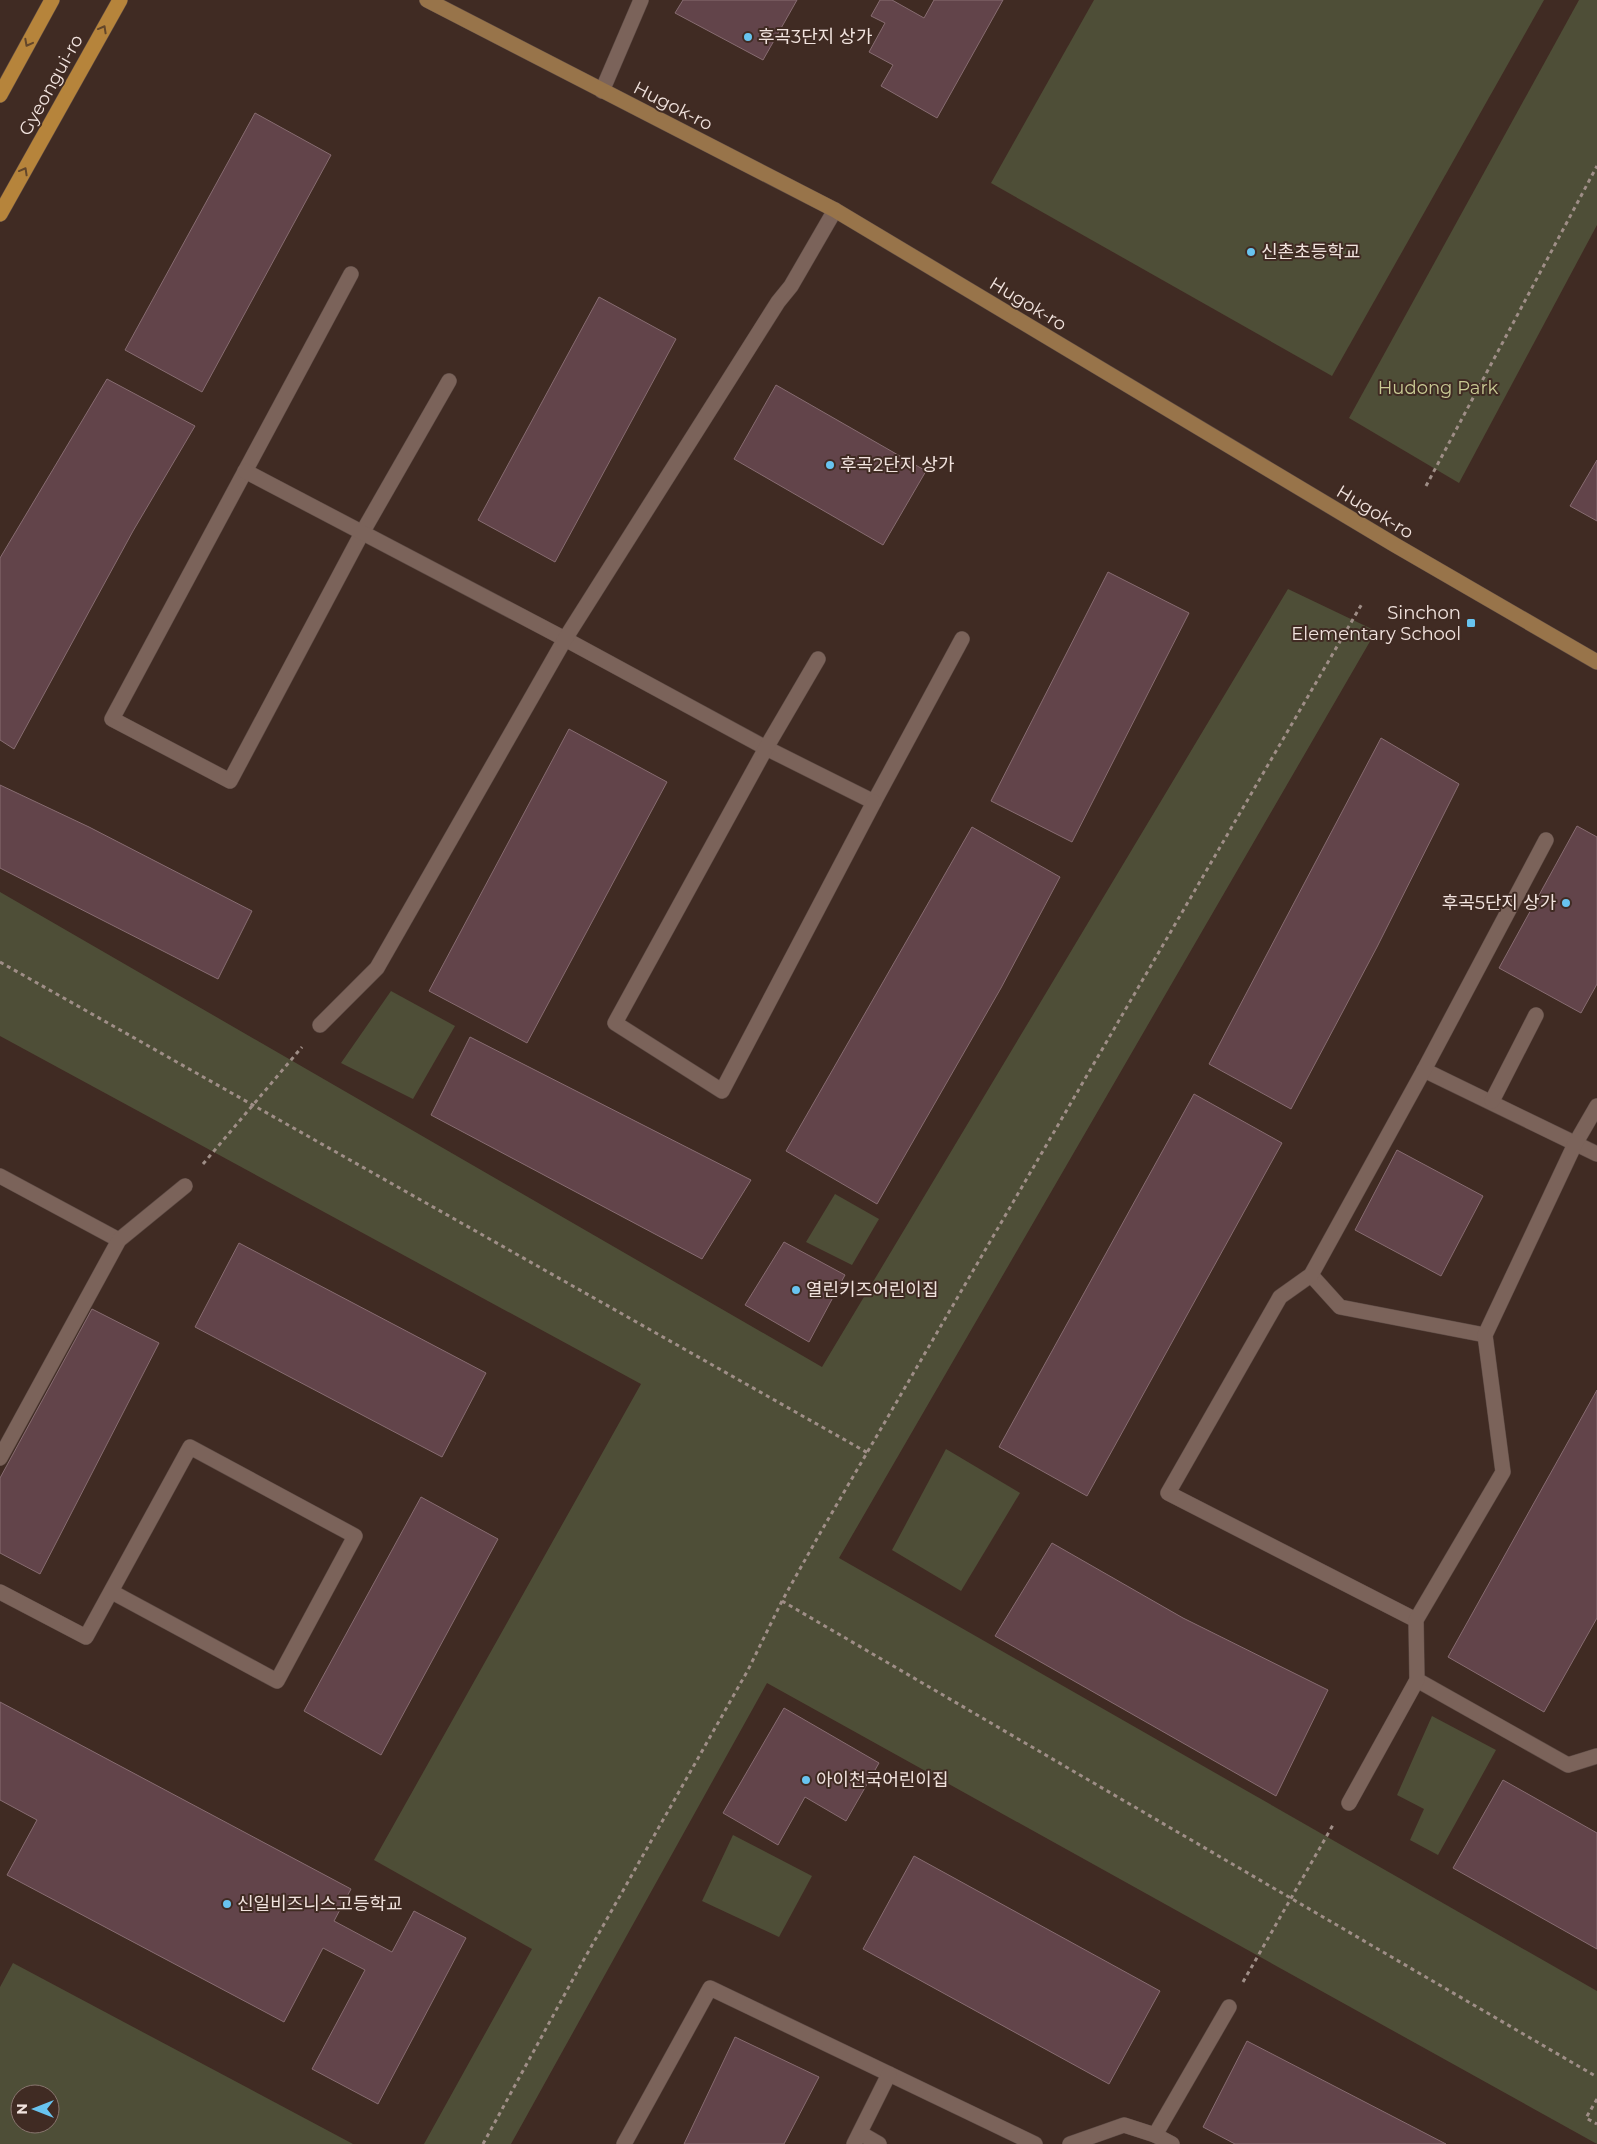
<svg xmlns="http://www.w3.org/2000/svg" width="1597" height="2144" font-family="Montserrat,'Noto Sans KR',sans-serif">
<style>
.green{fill:#4e4e37;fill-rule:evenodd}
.building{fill:#62444a;stroke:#876c71}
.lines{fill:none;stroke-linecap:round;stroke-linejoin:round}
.lane-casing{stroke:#5b4943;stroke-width:16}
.secondary-casing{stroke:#5b4943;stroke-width:16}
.primary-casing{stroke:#5b4943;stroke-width:16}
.path{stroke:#9f8e87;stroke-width:3;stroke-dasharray:4 4;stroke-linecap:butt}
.lane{stroke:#7b635a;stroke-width:15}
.secondary{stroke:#98744a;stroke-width:15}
.primary{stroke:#b6843b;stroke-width:15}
.oneway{stroke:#63462a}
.poi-dot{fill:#68c4f0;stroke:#402b23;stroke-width:2}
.labels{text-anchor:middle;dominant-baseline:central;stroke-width:4;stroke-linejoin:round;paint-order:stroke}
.poi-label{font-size:18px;fill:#f1e3de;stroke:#402b23;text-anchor:start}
.street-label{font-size:18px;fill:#f1e3de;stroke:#402b23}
.park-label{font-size:18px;fill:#c9ca94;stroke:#402b23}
</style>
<rect width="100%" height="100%" fill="#402b23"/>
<g class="green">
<polygon points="1094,0 1544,0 1332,376 991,183"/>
<polygon points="1579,0 1597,0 1597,225 1459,483 1349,418"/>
<polygon points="1288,589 1376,631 839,1558 1597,1991 1597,2144 767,1683 511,2144 424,2144 532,1949 374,1860 641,1384 0,1036 0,892 822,1367"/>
<polygon points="391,991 455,1026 413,1099 341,1063"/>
<polygon points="835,1194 879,1219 852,1265 806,1242"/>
<polygon points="946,1449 1020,1493 961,1591 892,1550"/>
<polygon points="1432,1716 1496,1750 1438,1855 1410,1840 1424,1809 1397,1795"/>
<polygon points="733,1835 812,1876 779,1937 702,1901"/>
<path d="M13,1963L353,2144H0V1987ZM20,2094H50V2124H20Z"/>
</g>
<g class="building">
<polygon points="683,0 797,0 763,60 675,13"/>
<polygon points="880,0 892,0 924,18 934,0 1003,0 937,118 881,86 893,65 869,52 885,23 871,16"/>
<polygon points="255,113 331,155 202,392 125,350"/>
<polygon points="599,297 676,339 555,562 478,520"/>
<polygon points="107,379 195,426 133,531 14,749 0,740 0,558"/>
<polygon points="776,385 926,471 883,545 734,459"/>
<polygon points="1597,460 1597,521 1570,506"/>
<polygon points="1108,572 1189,613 1072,842 991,801"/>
<polygon points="569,729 667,782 527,1043 429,991"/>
<polygon points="1381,738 1459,784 1377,947 1291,1109 1209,1064"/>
<polygon points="0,785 89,827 252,911 218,979 0,868"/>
<polygon points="1577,826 1597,837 1597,984 1581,1013 1499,968"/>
<polygon points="972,827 1060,877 1001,988 877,1204 786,1151"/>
<polygon points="470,1037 751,1180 702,1259 431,1115"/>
<polygon points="1194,1094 1282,1143 1087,1496 999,1447"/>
<polygon points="1397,1150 1483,1196 1441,1276 1355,1230"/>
<polygon points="784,1242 845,1275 809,1342 745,1305"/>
<polygon points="239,1243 486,1373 442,1457 195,1327"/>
<polygon points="92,1309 159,1343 40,1574 0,1553 0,1478"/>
<polygon points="1597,1390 1597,1618 1544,1712 1448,1657"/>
<polygon points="421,1497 498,1539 381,1755 304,1711"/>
<polygon points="1052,1543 1183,1618 1328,1690 1276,1796 995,1636"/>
<polygon points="0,1702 351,1889 334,1921 392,1952 414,1911 466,1938 378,2104 312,2069 365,1970 323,1948 284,2022 7,1875 37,1820 0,1800"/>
<polygon points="784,1708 879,1763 846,1821 805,1797 778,1845 723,1813"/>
<polygon points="1503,1780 1597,1833 1597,1949 1453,1868"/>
<polygon points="914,1856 1160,1991 1109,2084 863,1949"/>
<polygon points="735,2037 819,2077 784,2144 684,2144"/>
<polygon points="1247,2041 1446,2144 1235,2144 1203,2127"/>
</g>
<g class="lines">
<g class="lane-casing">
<g id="lane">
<polyline points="602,91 641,0"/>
<polyline points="351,274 112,719 230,781 362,533 449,381"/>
<polyline points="245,471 565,639 766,748 874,802 962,639"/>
<polyline points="818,659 766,748 615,1023 722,1091 874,802"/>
<polyline points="320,1025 377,968 565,639 778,302 791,286 835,210"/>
<polyline points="1424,1070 1597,1154"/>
<polyline points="1492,1101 1536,1015"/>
<polyline points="0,1176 119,1240"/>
<polyline points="1311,1275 1340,1307 1485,1335"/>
<polyline points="0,1458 119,1240 185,1186"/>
<polyline points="0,1592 86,1637 190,1447 355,1536 277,1681 112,1592"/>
<polyline points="1416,1620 1168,1493 1280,1297 1311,1275 1424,1070 1546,840"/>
<polyline points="1417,1680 1568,1765 1597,1756"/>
<polyline points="1349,1803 1417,1680 1416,1620 1503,1472 1485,1335 1575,1144 1597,1106"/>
<polyline points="860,2133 879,2144"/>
<polyline points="1155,2135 1172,2144"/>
<polyline points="624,2144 710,1988 1035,2144"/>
<polyline points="854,2144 889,2074"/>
<polyline points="1070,2144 1124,2125 1155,2135 1229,2007"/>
</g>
</g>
<g class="secondary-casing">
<polyline id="secondary" points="427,0 835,210 1395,545 1597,662"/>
</g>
<g class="primary-casing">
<g id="primary">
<polyline points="0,95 52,0"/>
<polyline points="0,214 120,0"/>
</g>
</g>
<g class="path">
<polyline points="1426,486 1597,166"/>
<polyline points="0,962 868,1453"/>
<polyline points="203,1164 302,1047"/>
<polyline points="782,1601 1597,2077"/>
<polyline points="1243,1982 1333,1825"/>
<polyline points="1597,2099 1586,2118 1597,2124"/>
<polyline points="483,2144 578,1970 748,1670 782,1601 819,1535 1363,602"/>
</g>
<use href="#lane" class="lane"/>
<use href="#secondary" class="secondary"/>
<use href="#primary" class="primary"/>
</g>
<defs><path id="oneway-chevron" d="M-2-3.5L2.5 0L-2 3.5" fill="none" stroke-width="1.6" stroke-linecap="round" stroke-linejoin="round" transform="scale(1.25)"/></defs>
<g class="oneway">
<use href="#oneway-chevron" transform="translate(103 29) rotate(-61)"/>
<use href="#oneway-chevron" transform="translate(28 43) rotate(118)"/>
<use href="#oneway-chevron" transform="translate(24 171) rotate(-61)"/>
</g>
<g class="poi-dot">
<circle cx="748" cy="37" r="5"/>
<circle cx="1251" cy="252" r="5"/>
<circle cx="830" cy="465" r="5"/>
<rect x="1466" y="618" width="10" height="10" rx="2.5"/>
<circle cx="1566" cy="903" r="5"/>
<circle cx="796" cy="1290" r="5"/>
<circle cx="806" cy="1780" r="5"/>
<circle cx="227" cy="1904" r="5"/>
</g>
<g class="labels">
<g class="poi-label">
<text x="758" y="37">후곡3단지 상가</text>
<text x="1261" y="252">신촌초등학교</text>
<text x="840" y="465">후곡2단지 상가</text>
<text x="1461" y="613" text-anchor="end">Sinchon<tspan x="1461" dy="21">Elementary School</tspan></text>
<text x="1556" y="903" text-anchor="end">후곡5단지 상가</text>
<text x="806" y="1290">열린키즈어린이집</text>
<text x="816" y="1780">아이천국어린이집</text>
<text x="237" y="1904">신일비즈니스고등학교</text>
</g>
<g class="street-label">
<text transform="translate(51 85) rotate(-61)">Gyeongui-ro</text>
<text transform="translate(673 106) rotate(27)">Hugok-ro</text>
<text transform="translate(1028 304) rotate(31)">Hugok-ro</text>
<text transform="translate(1375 512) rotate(31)">Hugok-ro</text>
</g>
<g class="park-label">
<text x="1438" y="388">Hudong Park</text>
</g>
</g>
<g transform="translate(35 2109) rotate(270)"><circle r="24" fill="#402b23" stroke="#87756e"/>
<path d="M0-4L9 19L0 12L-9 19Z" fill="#68c4f0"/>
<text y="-8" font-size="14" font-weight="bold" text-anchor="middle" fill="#f1e3de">N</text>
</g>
</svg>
